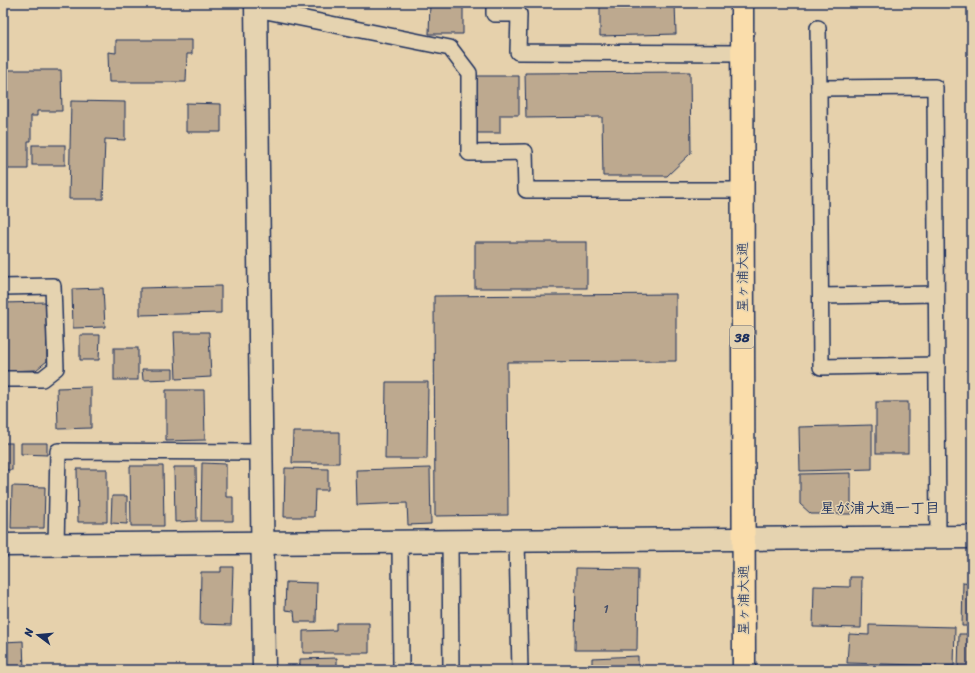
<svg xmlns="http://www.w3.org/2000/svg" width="975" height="673" font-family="Sriracha,'Klee One',sans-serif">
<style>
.building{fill:#bda98f;stroke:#1b2f5e}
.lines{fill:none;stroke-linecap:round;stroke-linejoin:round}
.lane-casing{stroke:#1b2f5e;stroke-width:18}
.street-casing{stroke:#1b2f5e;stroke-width:25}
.highway-casing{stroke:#1b2f5e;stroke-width:25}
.lane{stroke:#e5d3b0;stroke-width:15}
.street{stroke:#e5d3b0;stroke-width:22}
.highway{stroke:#faddab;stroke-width:22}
.labels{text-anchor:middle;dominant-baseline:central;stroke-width:3;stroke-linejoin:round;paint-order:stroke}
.number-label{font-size:12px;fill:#444e6a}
.shield{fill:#e5d3b0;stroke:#586077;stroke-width:1}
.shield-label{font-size:13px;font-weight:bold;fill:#1b2f5e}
.street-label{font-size:14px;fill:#1b2f5e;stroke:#e5d3b0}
.neighbourhood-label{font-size:15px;font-weight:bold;fill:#1b2f5e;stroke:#e5d3b0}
</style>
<rect width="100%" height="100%" fill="#e6d1ac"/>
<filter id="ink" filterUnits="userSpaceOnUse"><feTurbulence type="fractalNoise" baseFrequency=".025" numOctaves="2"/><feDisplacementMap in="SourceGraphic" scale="8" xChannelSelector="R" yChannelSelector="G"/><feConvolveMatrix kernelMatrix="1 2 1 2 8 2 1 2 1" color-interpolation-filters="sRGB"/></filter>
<g filter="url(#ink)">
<g class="building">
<polygon points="430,3 463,3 463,34 429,34"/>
<polygon points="600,3 675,3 676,34 600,36"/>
<polygon points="116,40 192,40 192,54 187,54 186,82 109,82 108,52 116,53"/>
<polygon points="3,70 61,70 62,111 37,111 37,116 31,116 31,141 28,141 28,169 3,169"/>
<polygon points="690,72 691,153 667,176 603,176 602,117 526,118 525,73"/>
<polygon points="476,76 519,76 519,115 500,115 500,133 476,133"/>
<polygon points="71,101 125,102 125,140 105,139 103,199 69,199"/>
<polygon points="186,103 221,104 221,132 186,132"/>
<rect x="32" y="145" width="33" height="20"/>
<rect x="475" y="242" width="112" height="46"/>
<polygon points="221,286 221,313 140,315 140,288"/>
<polygon points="103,288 105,327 73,328 72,289"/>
<polygon points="676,294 676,361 507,362 508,515 435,516 434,296"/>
<polygon points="46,302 47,361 36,370 3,371 3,303"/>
<polygon points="174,332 209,332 211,377 176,379"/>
<polygon points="80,335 100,335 99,360 80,360"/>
<rect x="114" y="348" width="24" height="32"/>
<polygon points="142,369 173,369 173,379 143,380"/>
<polygon points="386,382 428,382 427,459 385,459"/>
<polygon points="91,387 91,428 58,429 57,388"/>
<polygon points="166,390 204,390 205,440 166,441"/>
<rect x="876" y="402" width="32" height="51"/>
<polygon points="872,425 872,469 800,471 799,427"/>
<polygon points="293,432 339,432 339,463 292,463"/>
<rect x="3" y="443" width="9" height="27"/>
<polygon points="21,443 47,443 47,455 21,454"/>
<polygon points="202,463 226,464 226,497 233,497 233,521 201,521"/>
<polygon points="130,466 163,466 164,526 131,526"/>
<polygon points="174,467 196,467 197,521 175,522"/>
<polygon points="285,468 328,469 328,490 315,490 314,517 284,517"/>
<polygon points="430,468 431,524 408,525 407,503 357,505 356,470"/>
<polygon points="77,469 107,469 107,522 78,522"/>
<polygon points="851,473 851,514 811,514 800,504 800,474"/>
<polygon points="12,486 45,487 44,528 11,528"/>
<polygon points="112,496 127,496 127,524 111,523"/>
<polygon points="221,567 233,567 231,625 200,624 201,572 221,572"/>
<polygon points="576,568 638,569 637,650 575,650"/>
<polygon points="850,577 862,577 861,628 813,627 814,586 850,587"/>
<polygon points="286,582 317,583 316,622 295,622 294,611 285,610"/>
<polygon points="963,582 972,583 972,626 962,626"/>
<polygon points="336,623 369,623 369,653 303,653 303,631 336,630"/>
<polygon points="869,625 955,627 954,666 847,663 849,634 869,635"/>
<polygon points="959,634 972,634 972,670 958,670"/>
<polygon points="23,641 24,670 3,670 3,642"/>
<polygon points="638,656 638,670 592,670 592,658"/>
<polygon points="337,658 337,670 284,670 284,666 300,666 300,659"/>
</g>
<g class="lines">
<g class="lane-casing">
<g id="lane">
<polyline points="494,3 494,14 519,14 518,52 742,53"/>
<polyline points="256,9 450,48 469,73 469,153 525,152 526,190 742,190"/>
<polyline points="818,28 819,88 935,87 938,538"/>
<polyline points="819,88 821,367 937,365"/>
<polyline points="3,287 53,286 56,368 42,379 3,379"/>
<polyline points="821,296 936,294"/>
<polyline points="400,541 401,670"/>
<polyline points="450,541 451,670"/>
<polyline points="517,541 520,670"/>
<polyline points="56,545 58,451 261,452"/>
</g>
</g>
<g class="street-casing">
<g id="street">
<polyline points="256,3 264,670"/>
<polyline points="3,545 972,537"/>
</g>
</g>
<g class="highway-casing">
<polyline id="highway" points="742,3 744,670"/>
</g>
<use href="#lane" class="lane"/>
<use href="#street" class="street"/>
<use href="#highway" class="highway"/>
</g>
</g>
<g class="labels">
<g class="number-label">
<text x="606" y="609">1</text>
</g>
<rect class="shield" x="730" y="326" width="24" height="22" rx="3"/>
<g class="shield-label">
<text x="742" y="337">38</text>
</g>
<g class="street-label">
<text transform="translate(742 277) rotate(-90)">星ヶ浦大通</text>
<text transform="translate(743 600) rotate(-90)">星ヶ浦大通</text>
</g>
<g class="neighbourhood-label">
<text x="880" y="508">星が浦大通一丁目</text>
</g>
</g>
<rect width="975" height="673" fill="none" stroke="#e5d3b0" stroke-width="16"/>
<rect x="8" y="8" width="959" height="657" fill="none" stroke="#1b2f5e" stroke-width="1.5" filter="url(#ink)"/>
<g transform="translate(38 635) rotate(286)" stroke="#e5d3b0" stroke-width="3" paint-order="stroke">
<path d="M0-3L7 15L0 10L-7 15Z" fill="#1b2f5e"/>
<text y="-6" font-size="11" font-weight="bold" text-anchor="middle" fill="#1b2f5e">N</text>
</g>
</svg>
